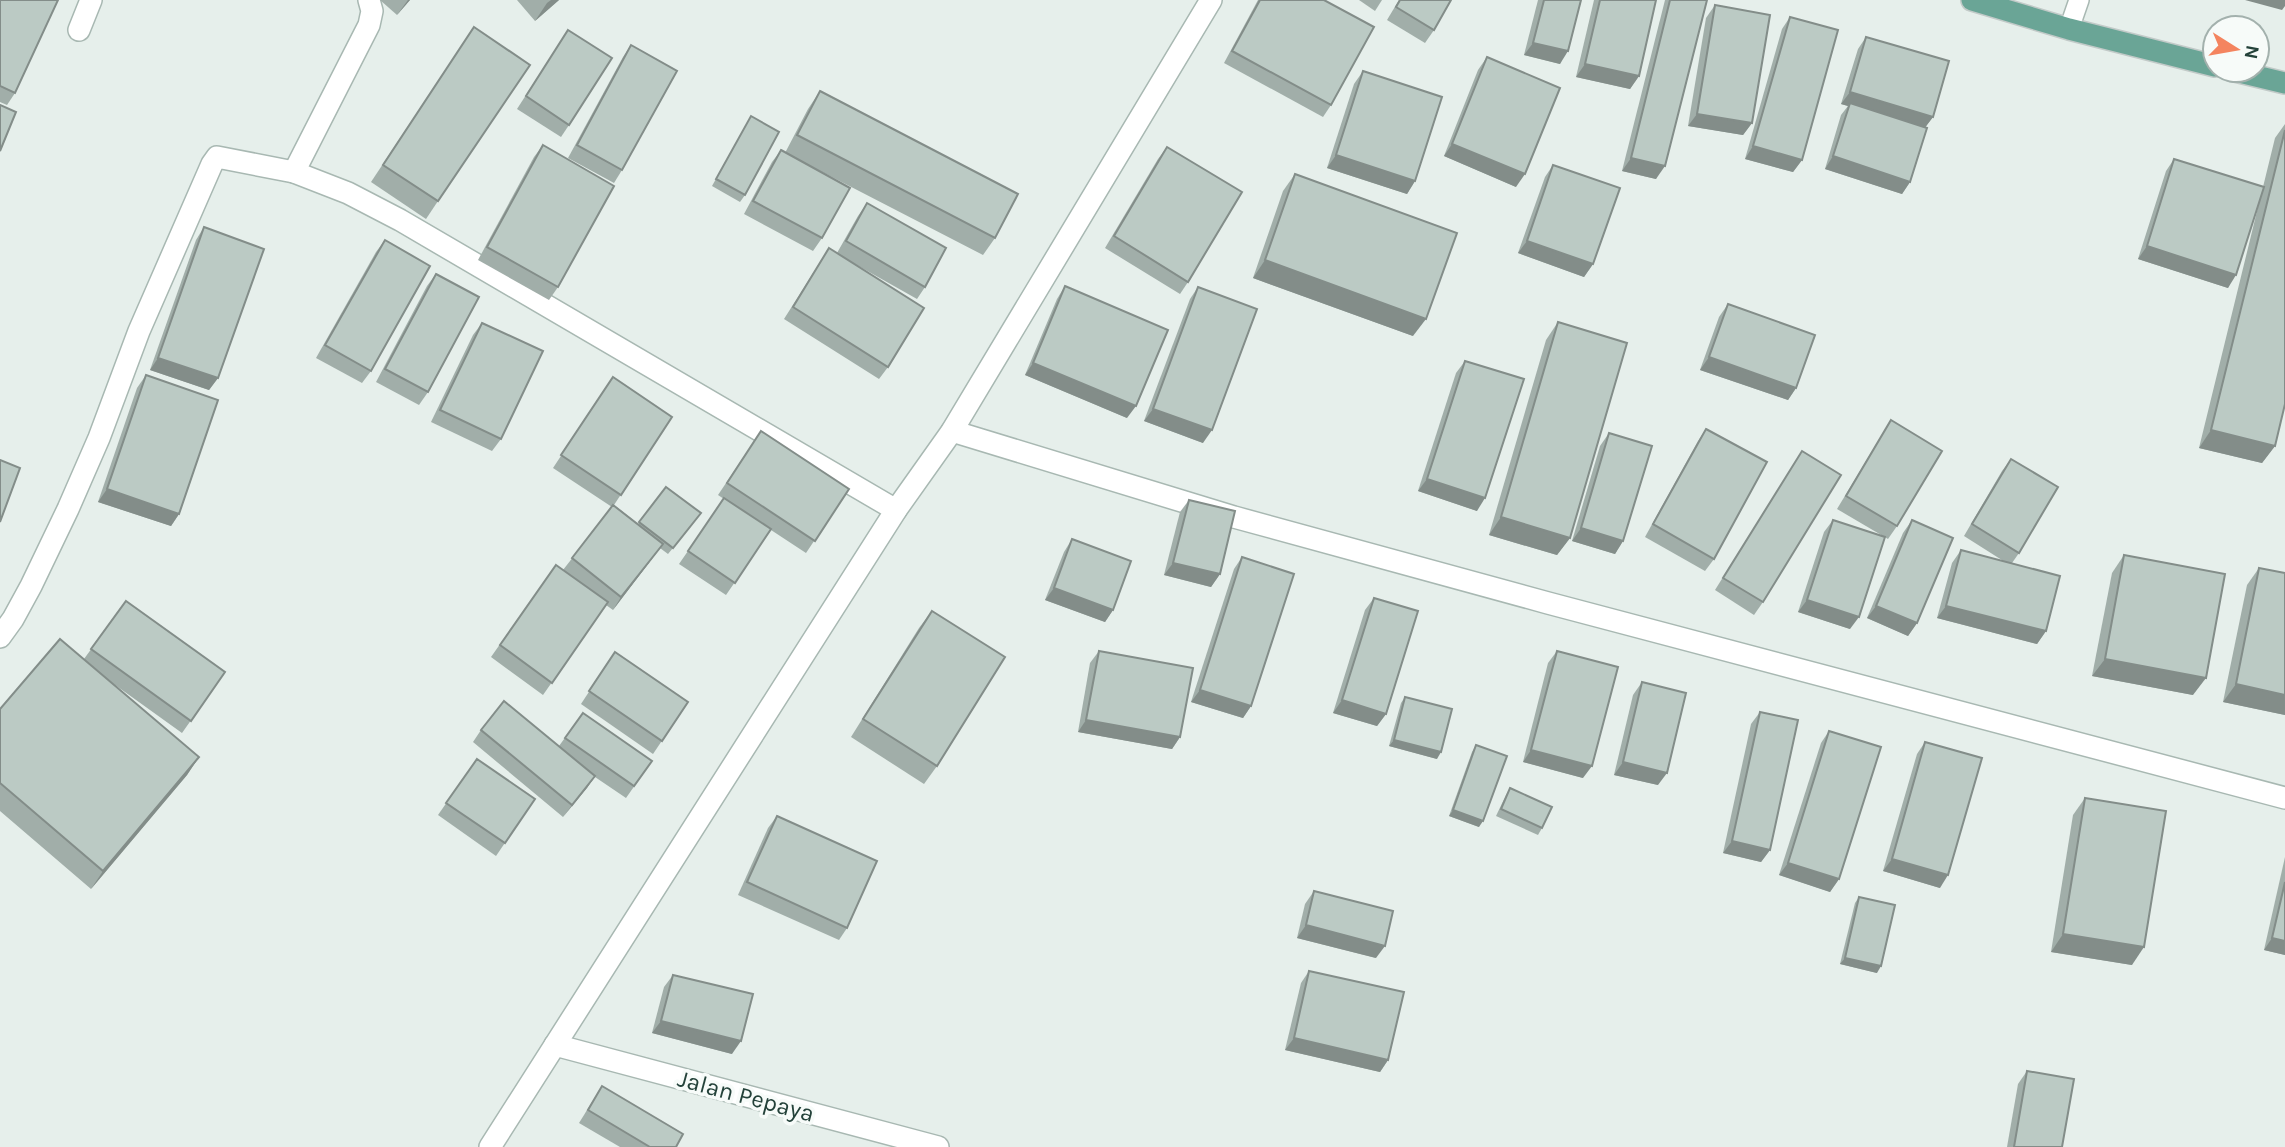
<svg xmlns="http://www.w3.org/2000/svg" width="2285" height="1147" font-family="Karla,sans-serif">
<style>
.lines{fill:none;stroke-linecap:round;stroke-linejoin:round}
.service-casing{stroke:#a8b8b2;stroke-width:22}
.minor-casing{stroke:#a8b8b2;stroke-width:24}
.primary-casing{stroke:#c2cac8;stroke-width:24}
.service{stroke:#fff;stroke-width:19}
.minor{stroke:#fff;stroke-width:21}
.primary{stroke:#6aa596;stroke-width:21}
.wall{fill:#a1aea9}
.shaded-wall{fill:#838d89}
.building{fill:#bbcac4;stroke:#838d89;stroke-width:2}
.labels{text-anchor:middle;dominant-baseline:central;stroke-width:7;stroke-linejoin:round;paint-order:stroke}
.street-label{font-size:24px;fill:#24423a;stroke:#f7fbf9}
</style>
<rect width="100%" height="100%" fill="#e6efeb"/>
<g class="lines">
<g class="service-casing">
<polyline id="service" points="2069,29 2079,0"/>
</g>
<g class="minor-casing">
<g id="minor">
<polyline points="79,30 91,0"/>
<polyline points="294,172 369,25 372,11 369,0"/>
<polyline points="952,431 1234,517 1548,603 2285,798"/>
<polyline points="0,637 13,619 31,586 68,509 99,438 139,331 212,164 217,157 294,172 348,193 400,220 896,510"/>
<polyline points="555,1045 938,1147"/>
<polyline points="490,1147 896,510 952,431 1211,0"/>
</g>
</g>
<g class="primary-casing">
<g id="primary">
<polyline points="1972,0 2069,29 2215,66"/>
<polyline points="2231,70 2285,83"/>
</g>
</g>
<use href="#service" class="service"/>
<use href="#minor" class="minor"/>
<use href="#primary" class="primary"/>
</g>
<g class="wall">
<polygon points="0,0 15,93 7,105 0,102"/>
<polygon points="380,0 410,0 397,15"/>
<polygon points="517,0 559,0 535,21"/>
<polygon points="1258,0 1324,0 1331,105 1323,117 1224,63"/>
<polygon points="1359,0 1382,0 1375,11"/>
<polygon points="1399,0 1451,0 1434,30 1425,43 1387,20"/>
<polygon points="1538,0 1581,0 1560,64 1524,55"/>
<polygon points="1594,0 1656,0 1639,76 1630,89 1576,77"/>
<polygon points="1665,0 1707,0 1656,179 1622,171"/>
<polygon points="1715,5 1752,123 1743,135 1688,126 1706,18"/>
<polygon points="1790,17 1802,160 1793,172 1745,159 1782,29"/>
<polygon points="474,27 438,201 426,219 371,182"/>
<polygon points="568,30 569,125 561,137 517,109"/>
<polygon points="1866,37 1933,117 1925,127 1910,182 1902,194 1825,169 1841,115 1848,106 1841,104 1858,49"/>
<polygon points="631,45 622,170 614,183 568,158 623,57"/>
<polygon points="1487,57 1516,187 1444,156 1478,70"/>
<polygon points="1363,71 1415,181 1407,194 1327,168 1354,84"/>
<polygon points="820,91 995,238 983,255 799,160 822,238 813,251 744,214 772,162 781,150 785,153 808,109"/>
<polygon points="751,116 745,195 740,202 712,186"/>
<polygon points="2285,124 2285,404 2275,446 2262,463 2199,448 2260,199 2228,288 2138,259 2166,171 2174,159 2263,187 2275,138"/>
<polygon points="543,145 558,287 549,300 478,260 534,157"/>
<polygon points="1167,147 1188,282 1180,294 1105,248 1158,159"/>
<polygon points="1553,165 1593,264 1584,277 1518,253 1545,177"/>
<polygon points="1295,174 1413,336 1253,278 1283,191"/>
<polygon points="867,203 925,287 917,299 839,255 888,367 879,379 784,319 829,248 837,253 858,216"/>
<polygon points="204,227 218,378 209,390 150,370 196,240"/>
<polygon points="385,240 371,371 362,383 316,358 376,252"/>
<polygon points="436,274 428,392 419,405 376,382 427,286"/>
<polygon points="1065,286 1127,418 1025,375 1057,299"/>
<polygon points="1198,287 1203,443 1144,421 1190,299"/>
<polygon points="1728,304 1796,388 1788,400 1700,370 1719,317"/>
<polygon points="1558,322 1570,538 1557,555 1489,535 1546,340"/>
<polygon points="482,323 501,439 492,451 431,422 473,335"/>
<polygon points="1465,361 1477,511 1418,491 1456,373"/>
<polygon points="146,375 179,514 171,526 98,502 137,388"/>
<polygon points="613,377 672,417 614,505 638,524 666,487 696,520 668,554 660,548 613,610 606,605 543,695 491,657 556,565 563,570 612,507 553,468"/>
<polygon points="1891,420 1897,526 1888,539 1837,509 1883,433"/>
<polygon points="1706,429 1714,559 1705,571 1645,537 1698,441"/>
<polygon points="761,431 849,489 806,553 771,530 726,595 679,564 724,499 718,495"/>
<polygon points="1609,433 1623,541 1615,554 1572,541 1600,446"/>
<polygon points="1802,451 1763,602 1754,615 1715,590"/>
<polygon points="2011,459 2019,553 2012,563 2046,631 2037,644 1937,618 1952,563 1961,550 2005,562 1964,536 2002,471"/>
<polygon points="1189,500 1220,574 1211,587 1164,575 1180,512"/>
<polygon points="1833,520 1850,629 1798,612 1824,532"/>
<polygon points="1912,520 1917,623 1908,636 1867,618 1903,533"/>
<polygon points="1072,539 1113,610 1105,622 1045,600 1064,552"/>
<polygon points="2124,555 2193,695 2092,676 2112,573"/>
<polygon points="1242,557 1251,706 1243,718 1191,702 1234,569"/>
<polygon points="2259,568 2285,715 2223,702 2247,585"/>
<polygon points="1374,598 1386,714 1377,726 1333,713 1365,610"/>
<polygon points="126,601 225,672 182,733 111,682 199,757 187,775 91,889 0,811 0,709 84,659"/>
<polygon points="932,611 937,766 924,784 851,737 919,628"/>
<polygon points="1099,651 1180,737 1172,749 1078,732 1090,663"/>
<polygon points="1557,651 1583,778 1523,762 1548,663"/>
<polygon points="615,652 688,702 653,754 581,704"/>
<polygon points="1642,682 1658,785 1614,775 1633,695"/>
<polygon points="1405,697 1437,759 1389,746 1401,703"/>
<polygon points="1760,712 1770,850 1761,862 1723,853 1751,724"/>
<polygon points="583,713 652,761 626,798 595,777 563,817 473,742 481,730 559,746"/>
<polygon points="1829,731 1839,879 1830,892 1779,875 1821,743"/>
<polygon points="1925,742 1940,888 1883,871 1917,754"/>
<polygon points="1476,745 1479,827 1449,816 1472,752"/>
<polygon points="477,759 535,799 496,856 438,815"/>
<polygon points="1510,788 1542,828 1538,835 1496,816 1506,795"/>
<polygon points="2085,798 2132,965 2051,952 2073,815"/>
<polygon points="777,816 847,928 839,940 738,895 768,828"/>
<polygon points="2285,857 2285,955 2264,950"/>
<polygon points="1314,891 1376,958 1297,938 1305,904"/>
<polygon points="1859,897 1877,973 1840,964 1855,903"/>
<polygon points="1309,971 1388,1060 1380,1072 1285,1050 1301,983"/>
<polygon points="673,975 732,1054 652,1033 664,987"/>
<polygon points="2027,1071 2062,1147 2007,1147 2018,1084"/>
<polygon points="602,1086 676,1147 620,1147 579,1123"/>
</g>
<g class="shaded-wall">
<polygon points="408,0 410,0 397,15"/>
<polygon points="551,0 559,0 535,21 547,3"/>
<polygon points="2245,0 2285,0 2285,6 2282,10"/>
<polygon points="1533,43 1568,51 1560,64 1524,55"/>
<polygon points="1585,64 1639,76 1630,89 1576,77"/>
<polygon points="1850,92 1933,117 1924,129 1850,103 1848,106 1841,104"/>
<polygon points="1697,114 1752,123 1743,135 1688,126"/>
<polygon points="1452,144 1525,174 1516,187 1444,156"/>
<polygon points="1753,146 1802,160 1793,172 1745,159"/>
<polygon points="1336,155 1415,181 1407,194 1327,168"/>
<polygon points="1833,156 1910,182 1902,194 1825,169"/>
<polygon points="1631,158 1665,166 1656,179 1622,171"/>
<polygon points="1527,241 1593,264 1584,277 1518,253"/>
<polygon points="2147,246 2236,275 2228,288 2138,259"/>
<polygon points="1265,260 1426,319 1413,336 1253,278"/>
<polygon points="1709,357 1796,388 1788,400 1700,370"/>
<polygon points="158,358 218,378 209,390 150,370"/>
<polygon points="1033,363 1136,406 1127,418 1025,375"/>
<polygon points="1153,409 1212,430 1203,443 1144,421"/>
<polygon points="2211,430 2275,446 2262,463 2199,448"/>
<polygon points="1427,479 1485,498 1477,511 1418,491"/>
<polygon points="107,489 179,514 171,526 98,502"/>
<polygon points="1501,517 1570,538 1557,555 1489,535"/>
<polygon points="1581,528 1623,541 1615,554 1572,541"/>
<polygon points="663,544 654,556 613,610 621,597"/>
<polygon points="1173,563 1220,574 1211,587 1164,575"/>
<polygon points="1054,588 1113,610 1105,622 1045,600"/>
<polygon points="1807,600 1859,617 1850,629 1798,612"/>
<polygon points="1876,606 1917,623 1908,636 1867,618"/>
<polygon points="1946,606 2046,631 2037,644 1937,618"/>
<polygon points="2105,659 2206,678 2193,695 2092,676"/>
<polygon points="2236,684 2285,695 2285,715 2223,702"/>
<polygon points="1200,690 1251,706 1243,718 1191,702"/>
<polygon points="1342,700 1386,714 1377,726 1333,713"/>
<polygon points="1086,720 1180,737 1172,749 1078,732"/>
<polygon points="1394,740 1441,752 1437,759 1389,746"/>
<polygon points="1531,750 1592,766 1583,778 1523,762"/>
<polygon points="199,757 187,775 91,889 103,871"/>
<polygon points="1623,762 1667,773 1658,785 1614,775"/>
<polygon points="595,776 587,788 563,817 572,805"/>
<polygon points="1453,810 1483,821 1479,827 1449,816"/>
<polygon points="1732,841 1770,850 1761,862 1723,853"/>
<polygon points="1892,859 1948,875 1940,888 1883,871"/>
<polygon points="1788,863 1839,879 1830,892 1779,875"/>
<polygon points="1306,925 1385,946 1376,958 1297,938"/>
<polygon points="2063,934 2144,947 2132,965 2051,952"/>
<polygon points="2272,938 2285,941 2285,955 2264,950"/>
<polygon points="1845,958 1881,966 1877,973 1840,964"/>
<polygon points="661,1021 741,1041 732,1054 652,1033"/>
<polygon points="1294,1038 1388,1060 1380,1072 1285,1050"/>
</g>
<g class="building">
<polygon points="0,0 58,0 15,93 0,86"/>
<polygon points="1260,0 1324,0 1374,27 1331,105 1232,51"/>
<polygon points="1400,0 1451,0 1434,30 1396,7"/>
<polygon points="1544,0 1581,0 1568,51 1533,43"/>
<polygon points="1600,0 1656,0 1639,76 1585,64"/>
<polygon points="1670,0 1707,0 1665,166 1631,158"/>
<polygon points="1715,5 1770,15 1752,123 1697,114"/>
<polygon points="1790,17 1838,30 1802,160 1753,146"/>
<polygon points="474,27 530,65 438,201 383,165"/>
<polygon points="568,30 612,58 569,125 526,96"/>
<polygon points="1866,37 1949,61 1933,117 1850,92"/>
<polygon points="631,45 677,71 622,170 577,145"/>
<polygon points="1487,57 1560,88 1525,174 1452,144"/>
<polygon points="1363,71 1442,97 1415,181 1336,155"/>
<polygon points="820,91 1018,194 995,238 797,135"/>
<polygon points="1850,103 1927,128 1910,182 1833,156"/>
<polygon points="0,105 16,112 0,151"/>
<polygon points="751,116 779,132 745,195 716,179"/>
<polygon points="2285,130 2285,404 2275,446 2211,430"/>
<polygon points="543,145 614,186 558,287 487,247"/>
<polygon points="1167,147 1242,192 1188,282 1114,236"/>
<polygon points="781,150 850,188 822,238 753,201"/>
<polygon points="2174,159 2264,187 2236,275 2147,246"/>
<polygon points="1553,165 1620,188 1593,264 1527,241"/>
<polygon points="1295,174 1457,233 1426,319 1265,260"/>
<polygon points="867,203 946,248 925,287 846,241"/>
<polygon points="204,227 264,249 218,378 158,358"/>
<polygon points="385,240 430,266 371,371 325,345"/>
<polygon points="829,248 924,308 888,367 793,307"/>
<polygon points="436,274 479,297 428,392 385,369"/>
<polygon points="1065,286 1168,330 1136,406 1033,363"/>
<polygon points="1198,287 1257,309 1212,430 1153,409"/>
<polygon points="1728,304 1815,335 1796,388 1709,357"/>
<polygon points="1558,322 1627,343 1570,538 1501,517"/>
<polygon points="482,323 543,351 501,439 440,410"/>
<polygon points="1465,361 1524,379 1485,498 1427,479"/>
<polygon points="146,375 218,400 179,514 107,489"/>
<polygon points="613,377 672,417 621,495 561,455"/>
<polygon points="1891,420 1942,451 1897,526 1846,496"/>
<polygon points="1706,429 1767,462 1714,559 1653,524"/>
<polygon points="761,431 849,489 815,541 727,483"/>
<polygon points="1609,433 1652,446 1623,541 1581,528"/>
<polygon points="1802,451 1841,475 1763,602 1723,578"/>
<polygon points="2011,459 2058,487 2019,553 1972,524"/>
<polygon points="0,460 20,468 0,522"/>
<polygon points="666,487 701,513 673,548 639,522"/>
<polygon points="724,498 771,529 735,583 688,551"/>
<polygon points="1189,500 1235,511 1220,574 1173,563"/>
<polygon points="613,505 663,544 621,597 572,558"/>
<polygon points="1833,520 1885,537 1859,617 1807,600"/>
<polygon points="1912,520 1953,538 1917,623 1876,606"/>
<polygon points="1072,539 1131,561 1113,610 1054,588"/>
<polygon points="1961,550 2060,576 2046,631 1946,606"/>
<polygon points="2124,555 2225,574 2206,678 2105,659"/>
<polygon points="1242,557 1294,574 1251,706 1200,690"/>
<polygon points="556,565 608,602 552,683 500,645"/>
<polygon points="2259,568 2285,573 2285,695 2236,684"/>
<polygon points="1374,598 1418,611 1386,714 1342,700"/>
<polygon points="126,601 225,672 191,721 91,649"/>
<polygon points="932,611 1005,657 937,766 863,719"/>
<polygon points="60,639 199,757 103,871 0,783 0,709"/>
<polygon points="1099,651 1193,668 1180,737 1086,720"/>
<polygon points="1557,651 1618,667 1592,766 1531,750"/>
<polygon points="615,652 688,702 662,741 589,691"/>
<polygon points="1642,682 1686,693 1667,773 1623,762"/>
<polygon points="1405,697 1452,709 1441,752 1394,740"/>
<polygon points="504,701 595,776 572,805 481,730"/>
<polygon points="1760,712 1798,720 1770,850 1732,841"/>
<polygon points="583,713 652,761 634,786 565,738"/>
<polygon points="1829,731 1881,747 1839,879 1788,863"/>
<polygon points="1925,742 1982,758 1948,875 1892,859"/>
<polygon points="1476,745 1507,756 1483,821 1453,810"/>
<polygon points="477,759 535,799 505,843 446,803"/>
<polygon points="1510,788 1552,807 1542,828 1501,809"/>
<polygon points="2085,798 2166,811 2144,947 2063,934"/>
<polygon points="777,816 877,861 847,928 747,882"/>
<polygon points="2285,882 2285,941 2272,938"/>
<polygon points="1314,891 1393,911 1385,946 1306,925"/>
<polygon points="1859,897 1895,905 1881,966 1845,958"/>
<polygon points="1309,971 1404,992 1388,1060 1294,1038"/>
<polygon points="673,975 753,994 741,1041 661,1021"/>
<polygon points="2027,1071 2074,1079 2062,1147 2014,1147"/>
<polygon points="602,1086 683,1134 676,1147 650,1147 588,1110"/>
</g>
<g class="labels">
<g class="street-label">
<text transform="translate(746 1096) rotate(15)">Jalan Pepaya</text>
</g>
</g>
<g transform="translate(2236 49) rotate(101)"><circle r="33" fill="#f7fbf9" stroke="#a3b1ad" stroke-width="2"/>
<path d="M0-5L12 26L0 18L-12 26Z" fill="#f4845f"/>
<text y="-10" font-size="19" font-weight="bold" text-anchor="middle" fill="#24423a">N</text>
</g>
</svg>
